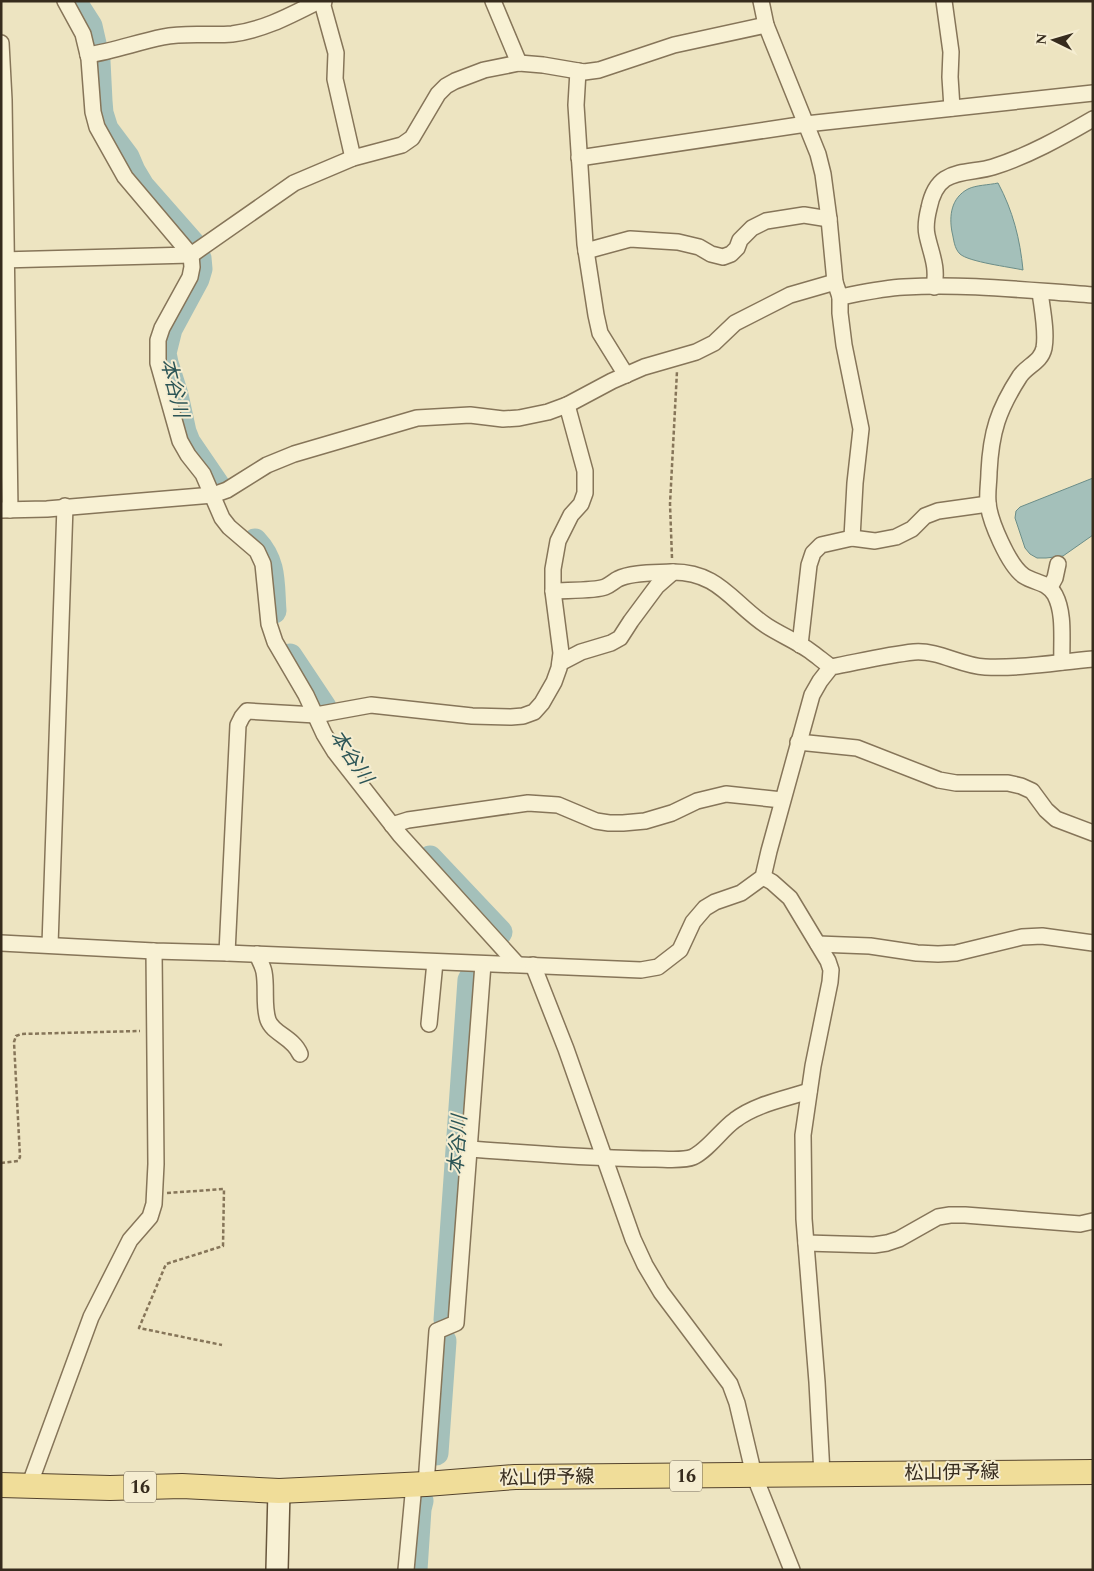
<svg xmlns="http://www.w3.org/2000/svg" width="1094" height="1571" font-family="Spectral,'Noto Sans JP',serif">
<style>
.water{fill:#a4c0ba;stroke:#6b8d88}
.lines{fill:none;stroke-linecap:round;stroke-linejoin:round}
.river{stroke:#a4c0ba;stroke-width:25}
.street-casing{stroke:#867559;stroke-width:18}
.secondary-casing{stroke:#68563c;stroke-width:24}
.primary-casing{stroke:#54432d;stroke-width:26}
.path{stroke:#867559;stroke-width:2.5;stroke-dasharray:4 2.5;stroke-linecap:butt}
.street{stroke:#f8f1d4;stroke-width:15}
.secondary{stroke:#f8f1d4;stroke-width:21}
.primary{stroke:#f0dd99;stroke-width:24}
.labels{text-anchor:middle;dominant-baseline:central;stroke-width:4;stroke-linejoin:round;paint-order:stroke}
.shield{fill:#f5edd1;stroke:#6f6553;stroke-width:1}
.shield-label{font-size:18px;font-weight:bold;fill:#362b1d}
.street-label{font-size:19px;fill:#362b1d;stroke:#f5edd1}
.water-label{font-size:20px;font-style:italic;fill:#2c5556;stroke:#f5edd1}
</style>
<rect width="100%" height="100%" fill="#ede4c1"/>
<g class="water">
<path d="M998,183C1013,211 1020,239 1023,270C1010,267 969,262 960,254C954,248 954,240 952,232C949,216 951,198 968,189C976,185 989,185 998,183Z"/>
<polygon points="1093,478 1093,535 1063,556 1046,558 1037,558 1030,554 1025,548 1015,518 1016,511 1020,507"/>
</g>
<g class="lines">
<g class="river">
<polyline points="74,1 90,26 95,48"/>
<polyline points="98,61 100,101 101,113 106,129 127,157 133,171 142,186 193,244"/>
<polyline points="199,258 200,269 197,279 170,329 164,353 166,363 176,395 184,432 188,442 218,486"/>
<path d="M255,541C275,562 272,584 274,611"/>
<polyline points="290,656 324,707"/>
<polyline points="430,858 500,932 498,935"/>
<polyline points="446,1320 470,980 474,972"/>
<polyline points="436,1453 444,1341"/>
<polyline points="415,1570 419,1509 421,1501"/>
</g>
<g class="street-casing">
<g id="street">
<polyline points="65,1 83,34 89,59 93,112 97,127 125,177 191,255 192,267 190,277 162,328 158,340 158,363 180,441 188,455 203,474 222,518 229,527 257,551 263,564 269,624 275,642 306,695 324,734 335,752 400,835 517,964"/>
<polyline points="324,1 323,6 336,53 335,79 353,158"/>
<polyline points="493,1 519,63"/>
<polyline points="761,1 766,25 818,154 823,174 829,219 835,282 840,297 840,313 844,345 861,429 855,483 852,538"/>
<polyline points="944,1 951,52 950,77 952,108"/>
<polyline points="1,43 4,100 10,510"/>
<path d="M88,55C114,51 138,42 163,37C186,32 209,36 232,34C264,30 291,15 319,1"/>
<polyline points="578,71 576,105 585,244 596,315 600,333 626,375"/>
<polyline points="579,158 806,124 1093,93"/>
<polyline points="586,251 630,239 678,242 699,247 711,254 723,257 731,254 737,248 740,240 752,228 766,221 804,215 829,219"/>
<polyline points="1,260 191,255 294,183 353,158 402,145 412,138 438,94 446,86 455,81 484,70 519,63 543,65 584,72 599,70 674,45 766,25"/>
<path d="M934,287C938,266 931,254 927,235C925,226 927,216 929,208C931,198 936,185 945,179C959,170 978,172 993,167C1028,156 1062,137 1093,119"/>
<path d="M1040,292C1042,308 1047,332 1044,348C1041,362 1028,365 1020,376C998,410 991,432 989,472C989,482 987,492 988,502C989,520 1009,566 1024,576C1035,583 1048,582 1055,595C1065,614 1061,641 1062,662"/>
<path d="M840,297C861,293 883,288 904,287C967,283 1031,291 1093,295"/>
<polyline points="1,510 47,509 213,495 227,490 267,465 294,454 417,418 470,415 503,419 519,418 548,412 567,405 612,381 644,367 696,352 714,343 735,323 790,295 835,282"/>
<polyline points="1050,587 1055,578 1058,564"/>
<path d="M553,591C565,590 595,591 605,587C610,585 614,581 618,579C631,572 656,573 671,572C719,571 732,603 767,626C781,635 796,641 810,651C817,656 824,662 831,667"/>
<polyline points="800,645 809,565 813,553 821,545 852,538 875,541 896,537 912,529 925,516 938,511 988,504"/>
<polyline points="560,663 581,652 611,643 620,638 631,621 657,586 673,572"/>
<polyline points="798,742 857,748 939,780 956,783 1008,783 1021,786 1032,791 1046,810 1056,819 1093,833"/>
<polyline points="392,825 408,820 528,803 558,805 596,821 609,823 623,823 645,821 672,813 697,801 726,794 782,800"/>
<polyline points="763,877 772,882 790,898 828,961 831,970 830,982 813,1066 803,1135 804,1219 817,1382 822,1474"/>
<path d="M1,943L154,951L227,953L641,970L658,967L680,950L693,922L705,908L715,902L741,893L763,877L769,851L812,695L820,681L831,667C858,662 886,655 914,652C939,650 961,666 985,667C1020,669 1058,662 1093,659"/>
<polyline points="818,944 870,946 917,953 938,954 956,953 1022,937 1042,936 1093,943"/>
<polyline points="50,945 65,506"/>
<polyline points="227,953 238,725 242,717 247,711 316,715 371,705 472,716 511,717 523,716 534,712 542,703 554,682 559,668 561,653 553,591 553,569 558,541 571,515 581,504 585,493 585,471 567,405"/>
<path d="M257,954C259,960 263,966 264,972C267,988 263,1005 268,1020C273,1034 293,1037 300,1054"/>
<polyline points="533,965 566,1049 633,1239 645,1265 661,1292 730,1384 737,1403 754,1475 792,1570"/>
<polyline points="429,1024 435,962"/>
<path d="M469,1149C531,1153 593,1159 655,1159C665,1159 684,1161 693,1157C708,1150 721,1130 735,1120C756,1104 785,1099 809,1091"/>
<polyline points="806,1243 874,1245 887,1243 899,1239 938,1217 950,1215 965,1215 1080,1224 1093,1221"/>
<polyline points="426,1484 437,1331 456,1323 483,964"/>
<polyline points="29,1486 91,1317 130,1240 150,1217 154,1204 156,1164 154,951"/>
<polyline points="406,1570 414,1484"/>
</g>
</g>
<g class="secondary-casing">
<polyline id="secondary" points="277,1570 279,1491"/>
</g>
<g class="primary-casing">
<polyline id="primary" points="1,1485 110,1488 182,1486 279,1491 426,1484 515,1477 1093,1472"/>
</g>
<g class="path">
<polyline points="672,558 670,504 677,371"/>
<polyline points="1,1163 18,1161 20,1157 14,1042 16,1036 21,1034 140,1031"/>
<polyline points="167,1193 224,1189 223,1246 166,1264 139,1328 222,1345"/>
</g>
<use href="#street" class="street"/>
<use href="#secondary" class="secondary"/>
<use href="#primary" class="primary"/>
</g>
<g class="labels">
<g class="shield">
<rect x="670" y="1460.5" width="32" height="31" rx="4"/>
<rect x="124" y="1471.5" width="32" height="31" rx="4"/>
</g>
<g class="shield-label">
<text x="686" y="1476">16</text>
<text x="140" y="1487">16</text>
</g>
<g class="street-label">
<text transform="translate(952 1473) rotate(-1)">松山伊予線</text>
<text transform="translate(547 1478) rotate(-1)">松山伊予線</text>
</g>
<g class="water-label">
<text transform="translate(174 388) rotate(76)">本谷川</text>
<text transform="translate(351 757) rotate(56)">本谷川</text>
<text transform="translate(458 1145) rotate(-86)">本谷川</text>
</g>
</g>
<rect width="1094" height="1571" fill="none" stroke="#362b1d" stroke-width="5"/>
<g transform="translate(1054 40) rotate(275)" stroke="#f5edd1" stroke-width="4" paint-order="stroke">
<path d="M0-4L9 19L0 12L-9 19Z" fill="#362b1d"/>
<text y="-8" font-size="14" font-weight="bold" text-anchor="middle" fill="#362b1d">N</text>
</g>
</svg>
